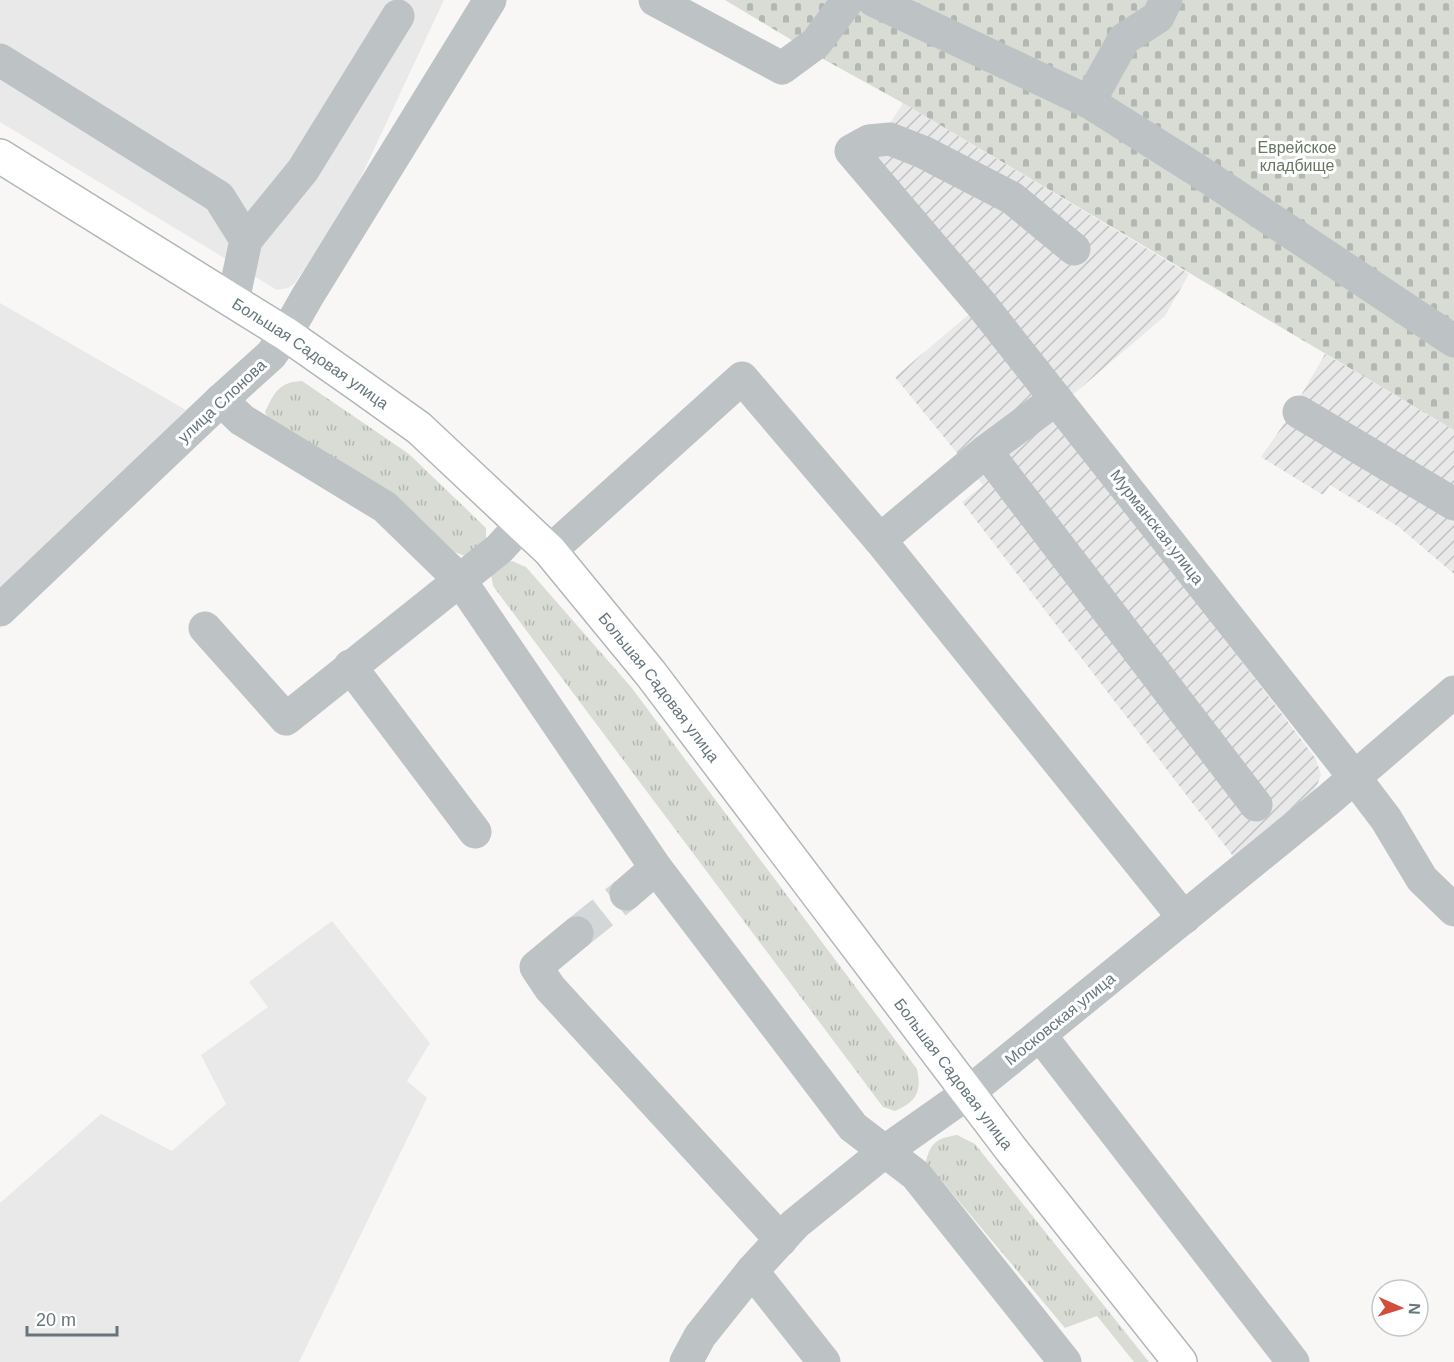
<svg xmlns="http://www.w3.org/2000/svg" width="1454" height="1362" font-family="Helvetica,sans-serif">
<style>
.built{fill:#e9e9e9}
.industrial{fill:url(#industrial-furrows)}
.grass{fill:url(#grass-tufts)}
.cemetery{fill:url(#cemetery-stones)}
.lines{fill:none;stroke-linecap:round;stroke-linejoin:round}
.minor-tunnel{stroke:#d4d7d7;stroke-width:33;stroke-dasharray:33 16;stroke-linecap:butt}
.major-casing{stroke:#b1b7b9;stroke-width:36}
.minor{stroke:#bdc2c5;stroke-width:33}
.major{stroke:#fff;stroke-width:33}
.labels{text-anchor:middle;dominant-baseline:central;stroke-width:6;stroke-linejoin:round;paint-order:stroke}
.park-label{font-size:16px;fill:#697664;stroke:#fff}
.street-label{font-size:16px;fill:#66767d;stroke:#fff}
</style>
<defs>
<pattern id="industrial-furrows" width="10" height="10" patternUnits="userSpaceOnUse" patternTransform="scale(1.5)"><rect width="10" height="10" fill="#e9e9e9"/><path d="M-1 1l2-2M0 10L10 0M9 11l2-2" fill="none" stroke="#c1c1c2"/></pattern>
<pattern id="grass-tufts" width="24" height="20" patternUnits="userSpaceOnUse" patternTransform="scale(1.5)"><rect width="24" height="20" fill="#d8dcd5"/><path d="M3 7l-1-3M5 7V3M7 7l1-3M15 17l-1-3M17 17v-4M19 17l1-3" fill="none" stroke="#b3b7b2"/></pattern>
<pattern id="cemetery-stones" width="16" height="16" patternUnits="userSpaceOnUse" patternTransform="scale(1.5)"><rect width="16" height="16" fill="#d8dcd5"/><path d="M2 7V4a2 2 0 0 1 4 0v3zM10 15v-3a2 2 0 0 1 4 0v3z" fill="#b3b7b2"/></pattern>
</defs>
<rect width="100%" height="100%" fill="#f8f7f5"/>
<g class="built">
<polygon points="0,0 444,0 351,198 295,283 288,288 277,290 0,122"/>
<polygon points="0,303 186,410 0,587"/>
<polygon points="332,921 430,1043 407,1081 427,1098 299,1362 0,1362 0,1203 101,1114 172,1151 226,1104 201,1055 268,1007 249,982"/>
</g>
<g class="industrial">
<polygon points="903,103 1189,274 1165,316 1070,397 869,156"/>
<polygon points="974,310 1316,759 1321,775 1315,790 1233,856 962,502 983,485 895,377"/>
<polygon points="1325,354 1454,430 1454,574 1399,527 1330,485 1323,495 1261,457 1288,418"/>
</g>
<g class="grass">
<path d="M302,381L409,454L486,528V541L467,557L455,552L396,495L272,425L265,412C274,393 279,382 302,381Z"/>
<path d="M512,561L526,567L631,687L917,1069C922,1092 916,1102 895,1111L883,1107L493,586L491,574L499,565Z"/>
<path d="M957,1135L975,1144L1149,1362H1134L1097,1316L1065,1328L926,1162C930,1142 938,1138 957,1135Z"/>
</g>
<polygon class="cemetery" points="725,0 1454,0 1454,430 903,103 825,60"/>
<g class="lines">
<polyline class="minor-tunnel" points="577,933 626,894"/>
<g class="major-casing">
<g id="major">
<path id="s1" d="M0,156L286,334L363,388L419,428L550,551L651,674L1010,1148L1180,1362"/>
</g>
</g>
<g class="minor">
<polyline points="655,0 782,68 816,43 848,0"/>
<polyline points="873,0 1089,102 1200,172 1454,341"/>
<polyline points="0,60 219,197 246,240 233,301"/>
<polyline points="1089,102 1124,39 1158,17 1166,0"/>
<polyline points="246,240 303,170 398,16"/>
<polyline points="1074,249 1012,198 923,152 890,139 869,141 851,151 981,304 1355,778 1386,819 1422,879 1454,910"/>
<polyline points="221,400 242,420 385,507 460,580 656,868 853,1127 916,1175 1065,1362"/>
<polyline points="1299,412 1454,504"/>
<polyline points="986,451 1256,805"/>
<polyline points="880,540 1184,918"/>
<polyline points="550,551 742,378 880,540 986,451 1056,399"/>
<polyline points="0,610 221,400 271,355 286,334 307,297 490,0"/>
<polyline points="205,628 286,719 499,549 522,524"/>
<polyline points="350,666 475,832"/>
<polyline points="626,894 656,868"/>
<polyline points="577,933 536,967 550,988 781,1240"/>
<polyline points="1040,1035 1293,1362"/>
<polyline points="752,1271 824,1362"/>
<polyline points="686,1362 700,1336 752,1271 795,1224 884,1152 968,1093 1327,801 1454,692"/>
</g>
<use href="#major" class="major"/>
</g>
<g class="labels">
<g class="park-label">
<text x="1297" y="147">Еврейское<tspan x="1297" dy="18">кладбище</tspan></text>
</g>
<g class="street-label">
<text stroke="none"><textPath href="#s1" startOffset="368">Большая Садовая улица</textPath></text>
<text transform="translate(222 401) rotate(-43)">улица Слонова</text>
<text transform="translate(1157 527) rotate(52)">Мурманская улица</text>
<text stroke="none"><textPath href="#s1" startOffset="854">Большая Садовая улица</textPath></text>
<text transform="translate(1060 1019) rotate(-39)">Московская улица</text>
<text stroke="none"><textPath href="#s1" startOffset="1340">Большая Садовая улица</textPath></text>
</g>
</g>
<g transform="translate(1400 1308) rotate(93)"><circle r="28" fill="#ffffff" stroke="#c2c8cb" stroke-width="1.5"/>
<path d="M0-4.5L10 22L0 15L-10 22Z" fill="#d24e3b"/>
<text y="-9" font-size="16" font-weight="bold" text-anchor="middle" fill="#66767d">N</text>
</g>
<path d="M27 1326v9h90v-9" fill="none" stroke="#66767d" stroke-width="3"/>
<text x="36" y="1326" font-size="18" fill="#66767d" stroke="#ffffff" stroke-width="4.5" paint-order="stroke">20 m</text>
</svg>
